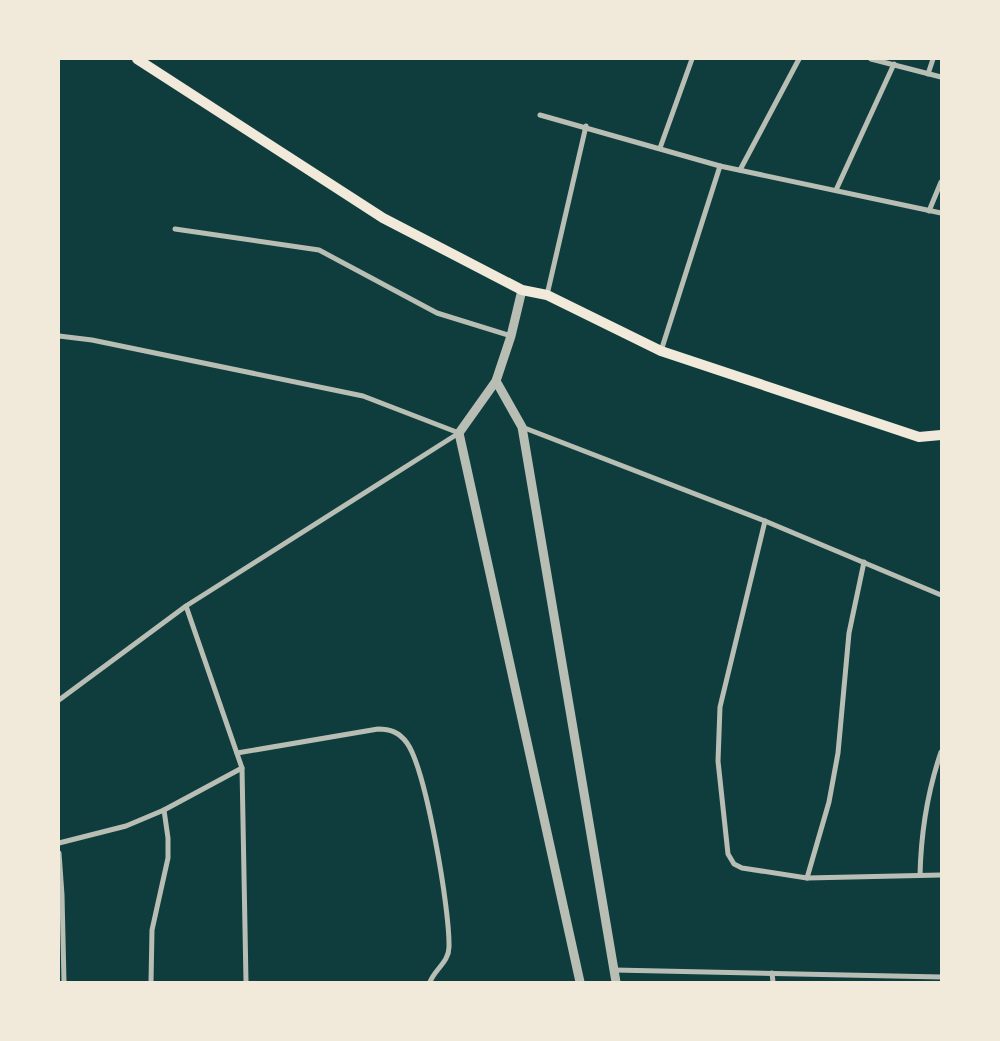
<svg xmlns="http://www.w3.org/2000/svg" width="1000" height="1041" font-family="Raleway,sans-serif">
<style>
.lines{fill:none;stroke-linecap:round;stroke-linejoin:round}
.minor{stroke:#b8beb3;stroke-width:5}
.tertiary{stroke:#b8beb3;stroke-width:9}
.secondary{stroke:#f1e9da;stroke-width:10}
</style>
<rect width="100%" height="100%" fill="#0f3d3e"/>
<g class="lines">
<g class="minor">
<polyline points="871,59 941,77"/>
<polyline points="928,74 933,59"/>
<polyline points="540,115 720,166"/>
<polyline points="660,148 692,59"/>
<polyline points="740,170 799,59"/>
<polyline points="836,190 894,64"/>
<polyline points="929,211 941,182"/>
<polyline points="175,229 319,250 437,313 511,336"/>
<polyline points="547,295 586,126"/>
<polyline points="59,336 92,340 363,396 459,433"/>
<polyline points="661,351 720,166 941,213"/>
<polyline points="522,427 765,521 941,595"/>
<polyline points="765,521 720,707 718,761 728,854 734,864 742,868 807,878 941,875"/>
<polyline points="186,606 242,768 246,982"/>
<polyline points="59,700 186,606 459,433"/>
<path d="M237,753L378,729C390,729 399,732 407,743C426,770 450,910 449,947C449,962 435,969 430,982"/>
<polyline points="59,843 126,826 164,810 242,768"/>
<polyline points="59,853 62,895 64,982"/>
<path d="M920,875C921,832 927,793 941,752"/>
<polyline points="807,878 829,802 838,753 849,633 864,562"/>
<polyline points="614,970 941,977"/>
<polyline points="772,973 773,982"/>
<polyline points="151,982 152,930 168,858 168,838 164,810"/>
</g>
<g class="tertiary">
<polyline points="522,290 511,336 496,381 459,433 580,982"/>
<polyline points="496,381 522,427 616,982"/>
</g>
<polyline class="secondary" points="137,59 383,218 522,290 547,295 661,351 919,437 941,435"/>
</g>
<rect width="1000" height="1041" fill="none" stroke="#f1e9da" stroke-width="120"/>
</svg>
